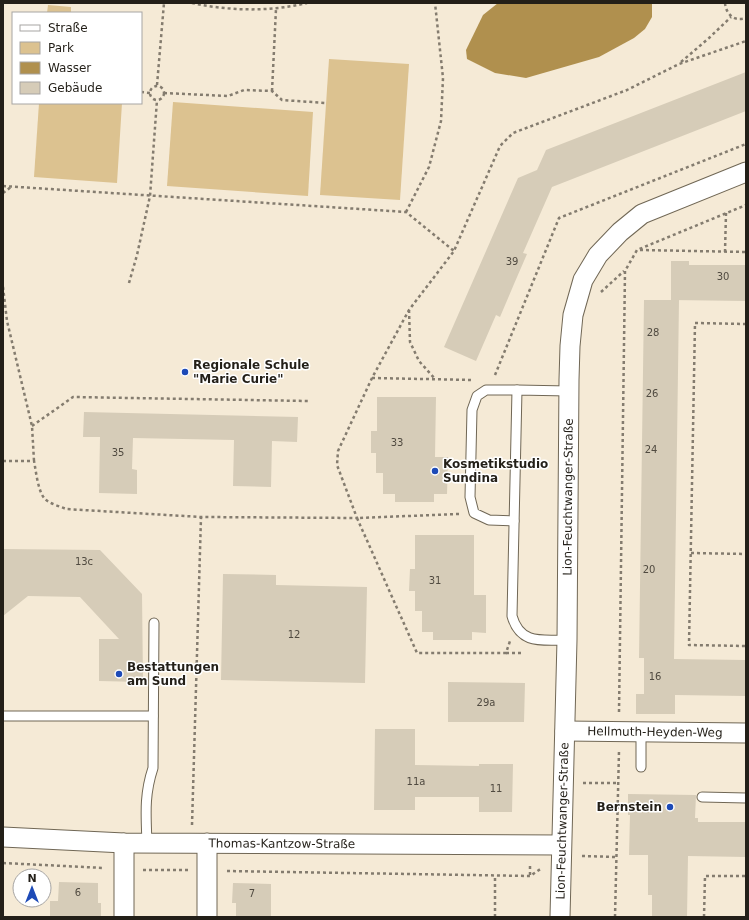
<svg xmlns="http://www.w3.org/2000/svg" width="749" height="920" font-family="'DejaVu Sans',sans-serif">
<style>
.green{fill:#dcc290}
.water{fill:#b0904e}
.building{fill:#d6ccb8}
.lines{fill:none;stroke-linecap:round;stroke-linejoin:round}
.lane-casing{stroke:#706755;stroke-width:11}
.street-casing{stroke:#706755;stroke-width:21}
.path{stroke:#847c6f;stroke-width:2.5;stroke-dasharray:3 3;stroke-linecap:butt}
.lane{stroke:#fff;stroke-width:9}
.street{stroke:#fff;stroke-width:19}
.poi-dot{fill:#1d4ab7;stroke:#fff;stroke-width:1.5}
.labels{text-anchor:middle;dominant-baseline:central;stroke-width:3;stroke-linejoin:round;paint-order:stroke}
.number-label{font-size:10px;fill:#504a40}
.poi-label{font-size:12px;font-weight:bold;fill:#231f18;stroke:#fff;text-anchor:start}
.street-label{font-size:12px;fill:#231f18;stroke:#fff}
</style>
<rect width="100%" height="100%" fill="#f5ead6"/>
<g class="green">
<polygon points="48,5 71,7 71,13 47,13"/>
<polygon points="329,59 409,64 400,200 320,195"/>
<polygon points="173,102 313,112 308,196 167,186"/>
<polygon points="39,103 122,103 117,183 34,177"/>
</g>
<polygon class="water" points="498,3 652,3 652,17 645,29 634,38 599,57 526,78 495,73 467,59 466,50 483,15"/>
<g class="building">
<polygon points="746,72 746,111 552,187 523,253 527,254 514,284 500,317 496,315 476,361 444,347 518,178 537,170 546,150"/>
<polygon points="671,261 689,261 689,265 746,265 746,301 671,300"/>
<polygon points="644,300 679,300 674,659 746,660 746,696 675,695 675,714 636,714 636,694 644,694 644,658 639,658"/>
<polygon points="377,397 436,397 435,457 448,457 447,494 434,494 434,502 395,502 395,494 383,494 383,473 376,473 376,453 371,453 371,431 377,431"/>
<polygon points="84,412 298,417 297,442 272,441 271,487 233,486 234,440 133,438 132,469 137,470 137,494 99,493 100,437 83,437"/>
<polygon points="415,535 474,535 474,595 486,595 486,633 472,632 472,640 433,640 433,632 422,632 422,611 415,611 415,591 409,591 410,569 415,569"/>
<polygon points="3,549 100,550 142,594 143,682 99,681 99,639 119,639 80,597 28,596 3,616"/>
<polygon points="223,574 276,575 276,585 367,587 365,683 221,680"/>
<polygon points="448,682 525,683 524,722 448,722"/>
<polygon points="375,729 415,729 415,765 479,766 479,764 513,764 512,812 479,812 479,797 415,797 415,810 374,810"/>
<polygon points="628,794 696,795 695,818 698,818 698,822 746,822 746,857 688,856 687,917 652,917 652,895 648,895 648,855 629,855 630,815 628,815"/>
<polygon points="59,882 98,883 98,903 101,903 101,917 50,917 50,901 58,901"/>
<polygon points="233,883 271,884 271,917 236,917 236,903 232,903"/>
</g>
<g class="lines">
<g class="lane-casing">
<g id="lane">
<polyline points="514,521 489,520 474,513 470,497 472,410 477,396 486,390 517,390"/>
<path d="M567,640C542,640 520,645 512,616L517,390L569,391"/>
<polyline points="3,716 153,716"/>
<polyline points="641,767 641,732"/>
<polyline points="702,797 746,798"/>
<path d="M147,843C146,815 144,795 153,768L154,623"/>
</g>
</g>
<g class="street-casing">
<g id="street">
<path id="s1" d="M565,731L746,733"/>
<path id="s2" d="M3,837L124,843L561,845"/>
<polyline points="124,843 124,917"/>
<polyline points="207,917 207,843"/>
<path id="s3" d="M560,917L567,640L569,380L570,346L573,315L583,280L598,255L620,232L642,214L746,172"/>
</g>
</g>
<g class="path">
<path d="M192,3C229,11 269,12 307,3"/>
<path d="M725,3C726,14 734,22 746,18"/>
<polyline points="681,62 709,38 731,17"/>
<polyline points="157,85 164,3"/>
<circle cx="157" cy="93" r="7"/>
<polyline points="272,91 276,9"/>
<polyline points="141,92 150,93"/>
<polyline points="164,93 228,96 244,90 272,91 282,100 326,103"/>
<polyline points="3,186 406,212 454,251"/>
<polyline points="3,193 11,187"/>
<polyline points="406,212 429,167 441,121 443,78 435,3"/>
<polyline points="640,250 746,252"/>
<polyline points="725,252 726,213"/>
<polyline points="129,283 137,255 150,196 157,100"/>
<polyline points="3,287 7,321 32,426 34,461"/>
<polyline points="601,292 624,271"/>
<polyline points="409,310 410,342 419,361 435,379"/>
<polyline points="746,324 695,323 689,645 746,646"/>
<polyline points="495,375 559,218 746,144"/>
<polyline points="372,378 474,380"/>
<polyline points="32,426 73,397 308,401"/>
<path d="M3,461H34C36,471 38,492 45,499C50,504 59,506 66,509L201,517L357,518L337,465L338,451L372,378L409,310L454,251L500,146L513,133L627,90L679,64L746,41"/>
<polyline points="459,514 357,518 417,653 506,653 510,641"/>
<polyline points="691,553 746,554"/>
<polyline points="506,653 524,653"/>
<polyline points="619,712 625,271 637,250 746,205"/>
<polyline points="583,783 618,783"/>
<polyline points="192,825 201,517"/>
<polyline points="582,856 616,857"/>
<polyline points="3,863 104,868"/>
<polyline points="143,870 188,870"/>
<polyline points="227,871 530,876 542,868"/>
<polyline points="530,875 530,864"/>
<polyline points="495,917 495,875"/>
<polyline points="615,917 619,751"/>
<polyline points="704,917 705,876 746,876"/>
</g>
<use href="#lane" class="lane"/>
<use href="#street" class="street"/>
</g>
<g class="poi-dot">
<circle cx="185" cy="372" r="4"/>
<circle cx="435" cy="471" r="4"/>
<circle cx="119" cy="674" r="4"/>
<circle cx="670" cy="807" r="4"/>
</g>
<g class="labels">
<g class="number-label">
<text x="512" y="261">39</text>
<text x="723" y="276">30</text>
<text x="653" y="332">28</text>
<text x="652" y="393">26</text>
<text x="397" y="442">33</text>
<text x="651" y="449">24</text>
<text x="118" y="452">35</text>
<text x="84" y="561">13c</text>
<text x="649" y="569">20</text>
<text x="435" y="580">31</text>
<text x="294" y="634">12</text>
<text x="655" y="676">16</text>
<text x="486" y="702">29a</text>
<text x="416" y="781">11a</text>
<text x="496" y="788">11</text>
<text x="78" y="892">6</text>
<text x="252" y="893">7</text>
</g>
<g class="poi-label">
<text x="193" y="365">Regionale Schule<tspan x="193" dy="14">"Marie Curie"</tspan></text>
<text x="443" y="464">Kosmetikstudio<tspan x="443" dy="14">Sundina</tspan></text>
<text x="127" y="667">Bestattungen<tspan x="127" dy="14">am Sund</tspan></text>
<text x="662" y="807" text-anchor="end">Bernstein</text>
</g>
<g class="street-label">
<text stroke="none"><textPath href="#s3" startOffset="420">Lion-Feuchtwanger-Straße</textPath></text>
<text stroke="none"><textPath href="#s1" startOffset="90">Hellmuth-Heyden-Weg</textPath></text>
<text stroke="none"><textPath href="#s3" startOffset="96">Lion-Feuchtwanger-Straße</textPath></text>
<text stroke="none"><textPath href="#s2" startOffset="279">Thomas-Kantzow-Straße</textPath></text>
</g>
</g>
<rect width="749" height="920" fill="none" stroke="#231f18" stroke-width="8"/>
<rect x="12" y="12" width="130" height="92" fill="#ffffff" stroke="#a7a5a3"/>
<rect x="20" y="25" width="20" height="6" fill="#ffffff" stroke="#a7a5a3"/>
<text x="48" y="32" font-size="12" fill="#231f18">Straße</text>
<rect x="20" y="42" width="20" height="12" fill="#dcc290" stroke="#a7a5a3"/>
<text x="48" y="52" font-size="12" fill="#231f18">Park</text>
<rect x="20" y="62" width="20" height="12" fill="#b0904e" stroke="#a7a5a3"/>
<text x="48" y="72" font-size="12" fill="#231f18">Wasser</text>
<rect x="20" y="82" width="20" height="12" fill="#d6ccb8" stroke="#a7a5a3"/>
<text x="48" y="92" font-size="12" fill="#231f18">Gebäude</text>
<g transform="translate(32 888)"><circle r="19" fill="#ffffff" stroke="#a7a5a3"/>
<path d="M0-3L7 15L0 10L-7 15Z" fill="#1d4ab7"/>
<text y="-6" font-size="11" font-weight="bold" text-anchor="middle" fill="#231f18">N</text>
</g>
</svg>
